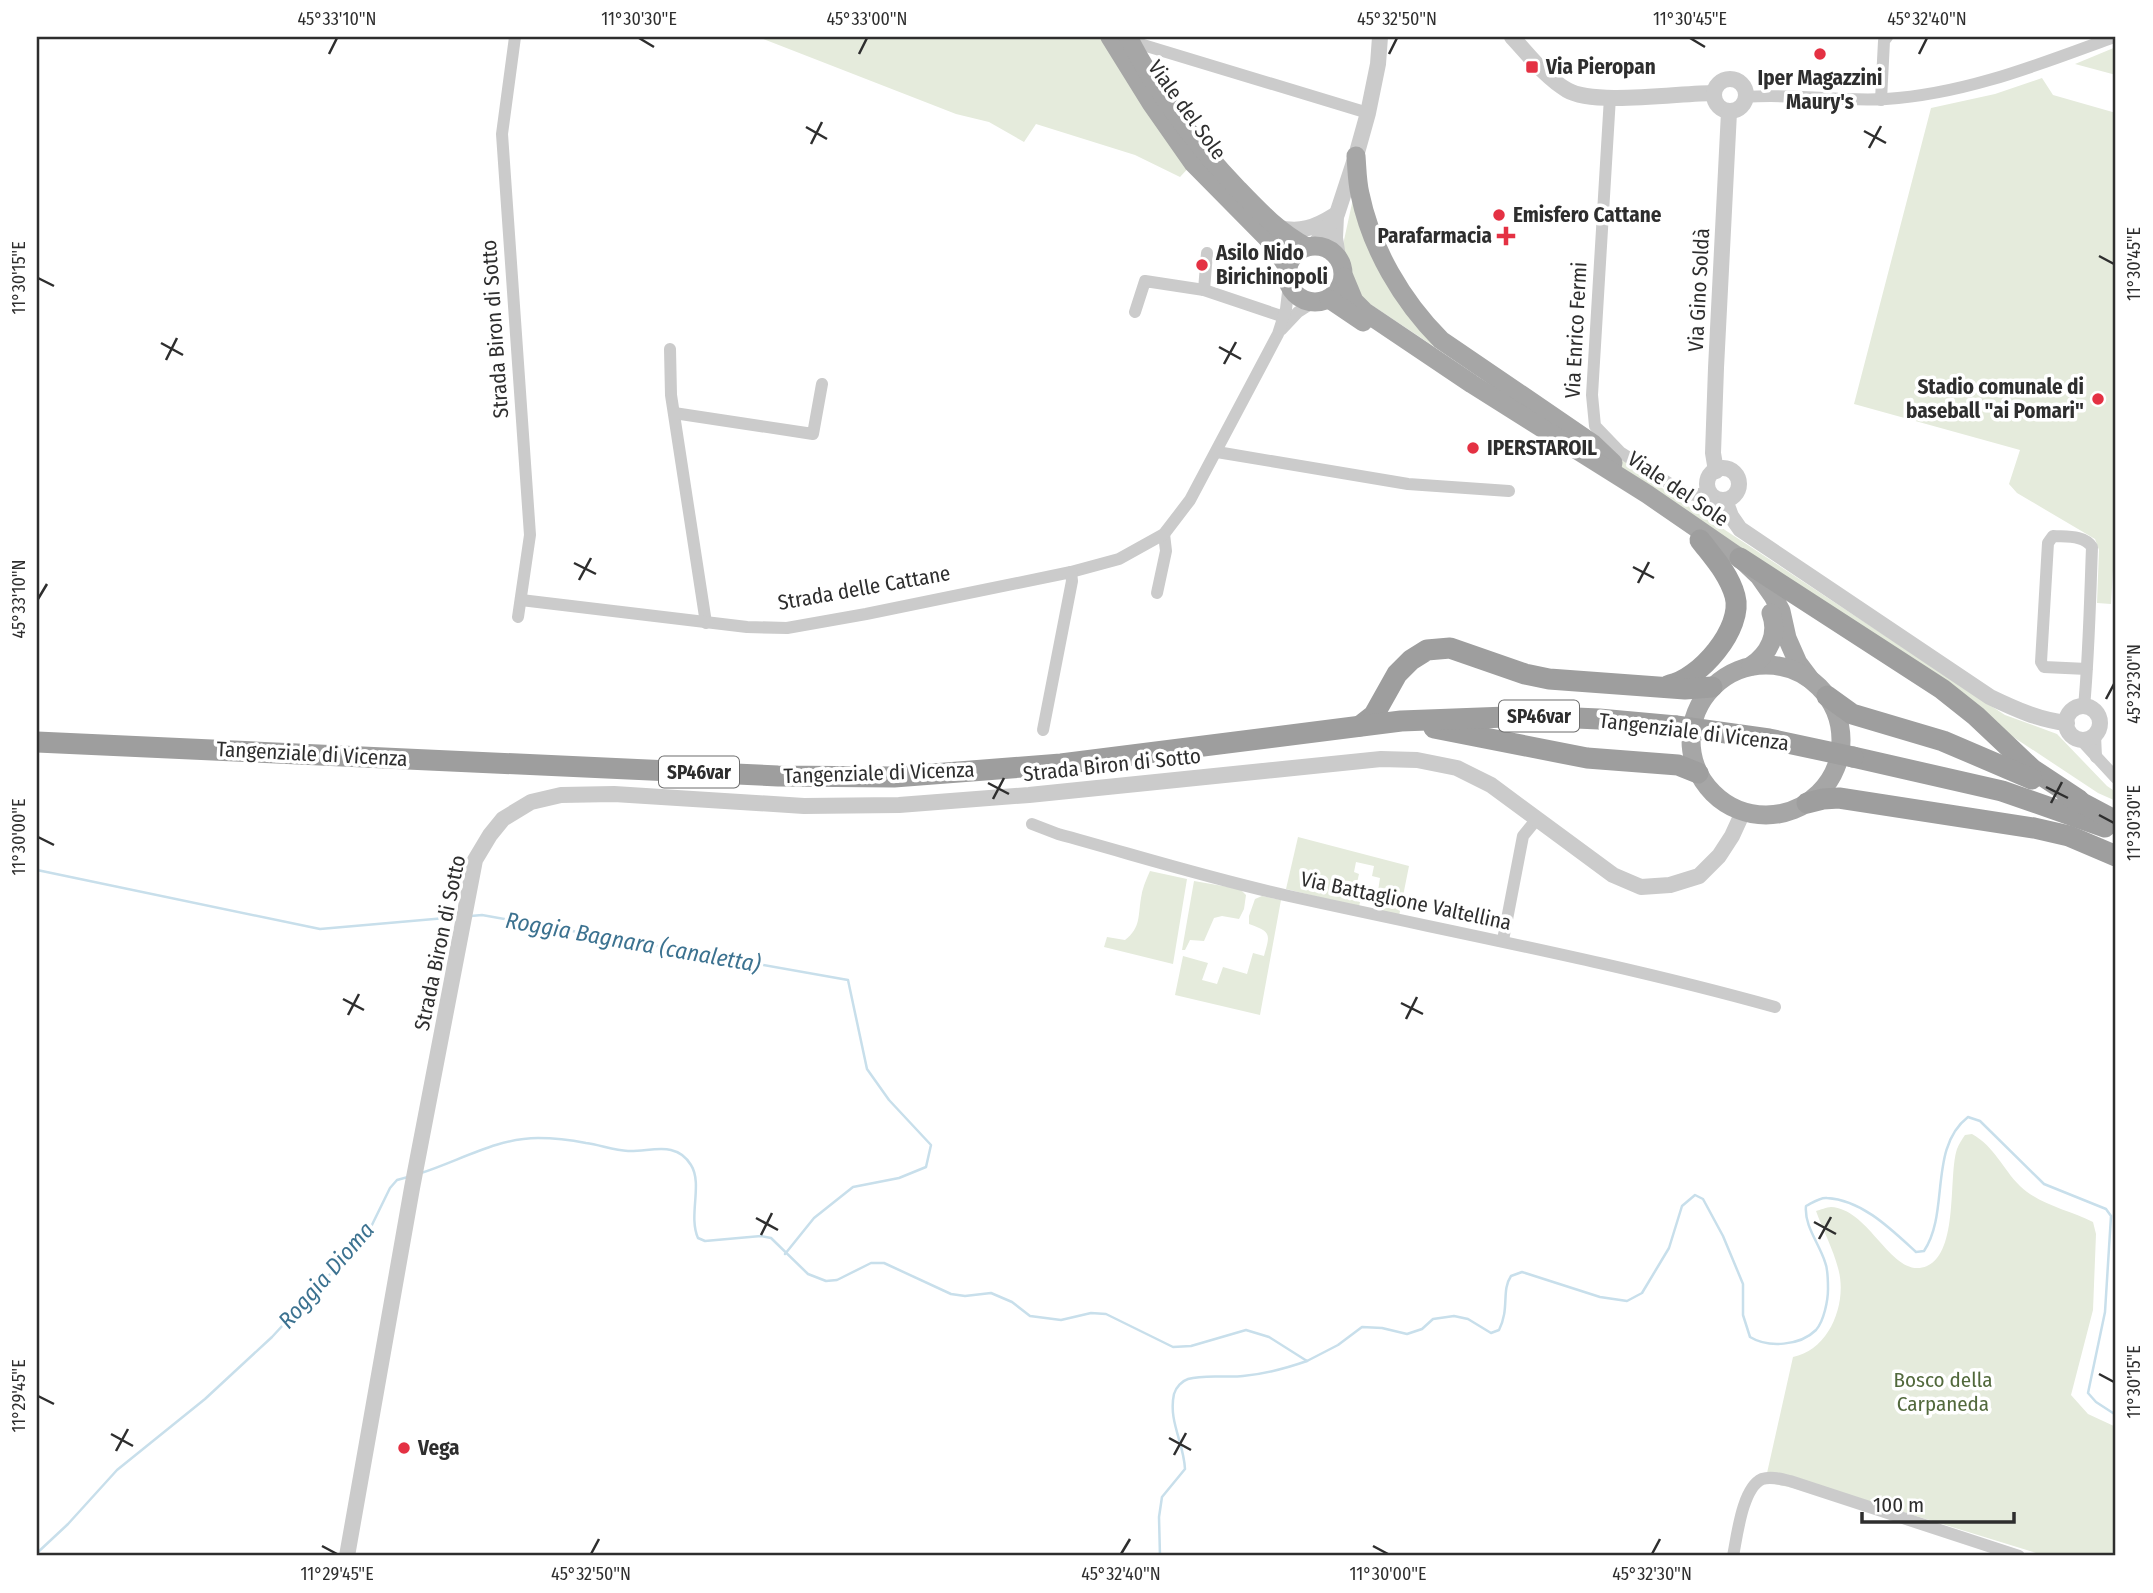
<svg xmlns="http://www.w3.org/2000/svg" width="2153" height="1593" font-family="'Fira Sans Condensed',sans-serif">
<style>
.green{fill:#e5ebdc}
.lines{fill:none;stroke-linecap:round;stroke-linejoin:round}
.stream{stroke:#c8dfeb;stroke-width:2.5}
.minor{stroke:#cbcbcb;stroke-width:12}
.tertiary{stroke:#cbcbcb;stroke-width:16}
.primary{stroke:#a6a6a6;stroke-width:19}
.trunk{stroke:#9e9e9e;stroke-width:21}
.trunk-bridge{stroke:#9e9e9e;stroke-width:21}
.ticks{fill:none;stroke:#2e2e2e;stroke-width:2.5}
.poi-dot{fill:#e43143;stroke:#fff;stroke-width:2.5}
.labels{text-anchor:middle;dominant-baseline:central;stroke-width:7;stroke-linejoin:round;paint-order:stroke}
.shield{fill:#fff;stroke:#6d6d6d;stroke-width:2}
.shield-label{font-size:19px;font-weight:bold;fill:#2e2e2e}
.poi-label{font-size:21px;font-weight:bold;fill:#2e2e2e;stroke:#fff;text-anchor:start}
.street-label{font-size:21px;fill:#2e2e2e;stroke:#fff}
.park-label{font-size:21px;fill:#52693c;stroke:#fff}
.water-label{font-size:23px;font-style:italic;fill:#3c7290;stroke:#fff}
.neatline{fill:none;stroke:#2e2e2e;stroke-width:2.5}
.ticks-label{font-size:18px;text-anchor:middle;fill:#2e2e2e}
</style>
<rect width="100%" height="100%" fill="#fff"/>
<g class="green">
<polygon points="758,37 1110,37 1193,163 1180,177 1135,155 1036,124 1024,142 989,122 956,114"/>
<polygon points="2116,47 2116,75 2075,64"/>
<polygon points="2042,78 2053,95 2116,113 2116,519 2111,604 2097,603 2099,550 2095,539 2017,493 2009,484 2020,450 1854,404 1931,108 1995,94"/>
<polygon points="1354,194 1372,247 1480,377 1352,292 1341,254"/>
<polygon points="1600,449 1612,452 1669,493 2005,715 2057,734 2107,786 2116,792 2116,801 2098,793 1678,515"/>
<polygon points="1298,837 1409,866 1399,916 1375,911 1380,878 1372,876 1374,866 1356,862 1354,872 1359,874 1353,900 1360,902 1359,907 1286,889"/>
<path d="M1150,871L1187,879L1173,964L1104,947L1107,937L1125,940C1141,928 1138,915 1141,898C1142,889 1146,880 1150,871Z"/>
<polygon points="1194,881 1240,889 1246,895 1244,909 1239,919 1222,916 1214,918 1204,941 1190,940 1185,950 1182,950"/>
<path d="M1262,896L1281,900L1260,1015L1175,995L1183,956L1208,963L1202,980L1217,984L1223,967L1247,974L1253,953L1264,956C1270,934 1272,932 1249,924V916L1255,899Z"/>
<path d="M1972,1134C1995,1147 2002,1168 2020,1186C2040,1205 2069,1210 2093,1222L2096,1234L2093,1310L2071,1395L2088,1414L2116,1427V1556H2046L1900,1511L1765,1482L1793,1357C1830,1350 1848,1302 1838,1268C1833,1249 1823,1230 1816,1211C1820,1210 1827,1207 1831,1207C1871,1209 1892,1281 1927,1266C1959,1252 1948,1176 1957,1149C1959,1144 1962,1139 1965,1135Z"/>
</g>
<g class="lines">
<g class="stream">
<polyline points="37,870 320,929 457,917"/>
<polyline points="471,916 482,915 848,980 867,1069 889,1100 931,1145 926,1167 899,1178 853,1187 814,1218 785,1254"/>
<path d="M421,1173C459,1161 497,1138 538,1138C554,1138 571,1140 586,1143C600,1145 614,1150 628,1151C651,1152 676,1140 691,1165C703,1184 688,1216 698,1238L705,1241L761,1236L771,1238L808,1274L826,1281L837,1280L871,1263H884L951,1294L965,1296L991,1293L1012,1302L1030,1316L1061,1320L1091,1313L1106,1314L1173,1347L1191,1346L1246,1330L1269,1337L1307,1361L1338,1345L1362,1327L1382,1328L1407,1334L1422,1329L1433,1319L1454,1316L1468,1319L1491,1333L1499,1330C1510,1308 1501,1291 1511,1276L1522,1272L1600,1297L1627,1301L1642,1293L1669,1248L1682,1206L1695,1195L1703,1199L1723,1236L1743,1284V1315L1750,1337C1768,1348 1800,1346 1816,1330C1824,1321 1828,1300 1828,1289C1828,1280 1828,1269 1825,1262C1819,1243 1804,1226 1806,1206C1812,1203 1820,1197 1827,1198C1862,1200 1891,1229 1916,1252L1924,1251C1950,1212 1928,1148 1968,1117L1980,1121L2044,1184L2106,1209L2111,1216L2105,1312L2088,1393L2096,1402L2116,1415"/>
<polyline points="37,1553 68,1524 117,1470 205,1399 272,1337 368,1233 390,1188 397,1180 408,1177"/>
<path d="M1160,1556L1159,1517L1162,1497L1185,1469C1184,1443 1168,1421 1174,1394C1176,1387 1182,1381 1188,1379C1205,1374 1226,1378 1243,1376C1264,1374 1287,1368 1307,1361"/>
</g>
<g class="minor">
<polyline points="515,37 502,134 530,535 518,617"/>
<polyline points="1130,41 1368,113"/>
<polyline points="1610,97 1592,395 1595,426 1620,452 1686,494 1697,495 1709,491"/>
<path d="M1746,97C1793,93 1840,102 1886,99C1966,94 2040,64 2114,37"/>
<polyline points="1881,100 1884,41 1887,37"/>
<polyline points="1204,290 1207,253"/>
<polyline points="1135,312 1145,281 1204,290 1284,317"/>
<polyline points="1281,330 1298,312 1312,303"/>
<polyline points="670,349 671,395 706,623"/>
<polyline points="674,413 813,434 822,384"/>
<polyline points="1217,452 1408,484 1509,491"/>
<polyline points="1157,593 1166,551 1164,534"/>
<polyline points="521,600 747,627 787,628 866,614 1071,572 1119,559 1164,534 1190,500 1278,334 1286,309 1289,284"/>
<path d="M2084,707C2089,654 2090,600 2092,547C2084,535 2067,537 2053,536L2048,543L2041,662L2044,667L2087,669"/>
<polyline points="1043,730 1072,581 1071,572"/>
<polyline points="2095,735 2096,757"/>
<polyline points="2081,740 2116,778"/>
<path d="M1032,824L1058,834C1135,855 1211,879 1289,896C1451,932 1614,962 1775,1007"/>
<polyline points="1503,940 1523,836 1536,820"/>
<path d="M1733,1556C1737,1537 1742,1488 1762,1479C1771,1476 1781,1479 1790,1481L2019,1556"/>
</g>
<g class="tertiary">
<path d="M1512,37C1529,55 1545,77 1567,90C1594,106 1679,93 1714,93"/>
<circle cx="1730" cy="95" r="16"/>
<polyline points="1336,216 1335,238 1338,257"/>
<path d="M1277,227C1299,234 1316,227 1335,215"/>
<polyline points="1314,246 1337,214 1356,156 1368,113 1378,64 1380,37"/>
<circle cx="1723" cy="484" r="16"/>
<polyline points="1716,471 1713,453 1716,368 1729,112"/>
<path d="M1725,500L1731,516L1740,529L1990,697C2015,709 2039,720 2067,723"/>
<circle cx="2083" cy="723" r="17"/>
<polyline points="347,1556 412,1188 475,860 490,835 503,819 531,802 561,795 614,794 804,806 899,805 1029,795 1381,759 1417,760 1457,768 1491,785 1613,875 1641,887 1670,885 1699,876 1719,856 1732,836 1743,812"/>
</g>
<g class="primary">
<polyline points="1110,37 1151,103 1193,163 1272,243 1288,268"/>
<path d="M1128,37C1157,93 1194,143 1238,189C1260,212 1279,232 1307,247"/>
<path d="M1356,156C1357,168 1357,182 1360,194C1371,248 1402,301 1441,340L1592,443L1613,463"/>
<circle cx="1315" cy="274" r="28"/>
<polyline points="1344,277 1354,301 1365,312 1472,384 1647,494 1740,558 1759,576 1773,596 1781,611 1787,638 1798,663 1810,679"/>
<polyline points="1329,299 1363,322"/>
<circle cx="1766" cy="740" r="75"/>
<path d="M1751,666C1769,654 1779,634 1771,613"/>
</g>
<g class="trunk">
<polyline points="1740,558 1942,689 1976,716 2032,769 2079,800"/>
<path d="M1669,685C1699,680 1744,628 1735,596C1729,574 1713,557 1700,540"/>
<polyline points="1827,696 1852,714 1943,741 2032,779"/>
<polyline points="1360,726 1374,715 1397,674 1411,660 1427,650 1450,648 1525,674 1549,679 1685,689 1712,687"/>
<polyline points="1434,728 1587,758 1678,765 1698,773"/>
<polyline points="37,742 778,776 894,777 1061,764 1401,721 1530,716 1599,719 1676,726"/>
<polyline points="1853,757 2002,791 2105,827"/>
<polyline points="2067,795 2116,821"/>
<polyline points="1807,803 1823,799 1839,798 2034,828 2069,836 2116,856"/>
</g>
<polyline class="trunk-bridge" points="1676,726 1769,739 1853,757"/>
</g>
<path class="ticks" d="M639,38L654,47M1690,38L1705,47M329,54L337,38M859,54L867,38M1389,54L1397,38M1919,54L1927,38M806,127L827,139M1864,131L1886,143M811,144L822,122M1869,148L1881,126M2099,256L2114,264M38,278L54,286M161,343L183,355M1219,347L1241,359M166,360L177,338M1224,364L1236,342M574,563L596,574M1633,567L1654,578M579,580L591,558M1638,583L1649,562M38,599L47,584M2106,699L2114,684M988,783L1009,794M2046,787L2068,798M993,799L1004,778M2051,803L2062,782M2099,815L2114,823M38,837L54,845M343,999L364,1010M1401,1003L1423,1014M348,1015L359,994M1406,1019L1417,997M756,1218L778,1230M1814,1222L1836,1234M761,1235L772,1213M1819,1239L1831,1217M2099,1374L2114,1382M38,1396L54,1404M111,1434L133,1446M1169,1438L1191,1450M116,1451L128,1429M1174,1455L1186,1433M322,1546L337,1554M1373,1546L1388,1554M591,1554L599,1539M1121,1554L1130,1539M1652,1554L1660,1539"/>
<g class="poi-dot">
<circle cx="1820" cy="54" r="7"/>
<rect x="1525" y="60" width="14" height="14" rx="3.5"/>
<circle cx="1499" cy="215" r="7"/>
<path d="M1502.5 225.5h7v7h7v7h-7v7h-7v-7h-7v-7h7z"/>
<circle cx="1202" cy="265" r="7"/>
<circle cx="2098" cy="399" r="7"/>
<circle cx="1473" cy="448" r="7"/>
<circle cx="404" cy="1448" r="7"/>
</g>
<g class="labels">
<g class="shield">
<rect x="1499" y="700.5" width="80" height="31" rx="5"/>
<rect x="659" y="756.5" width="80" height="31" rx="5"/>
</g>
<g class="shield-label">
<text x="1539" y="716">SP46var</text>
<text x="699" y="772">SP46var</text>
</g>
<g class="poi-label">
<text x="1546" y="67">Via Pieropan</text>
<text x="1820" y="78" text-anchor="middle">Iper Magazzini<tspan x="1820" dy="24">Maury's</tspan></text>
<text x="1513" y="215">Emisfero Cattane</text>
<text x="1492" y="236" text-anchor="end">Parafarmacia</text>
<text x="1216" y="253">Asilo Nido<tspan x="1216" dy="24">Birichinopoli</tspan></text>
<text x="2084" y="387" text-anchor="end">Stadio comunale di<tspan x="2084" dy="24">baseball "ai Pomari"</tspan></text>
<text x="1487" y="448">IPERSTAROIL</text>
<text x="418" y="1448">Vega</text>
</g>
<g class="street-label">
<text transform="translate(1187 110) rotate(54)">Viale del Sole</text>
<text transform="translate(1699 290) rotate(-87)">Via Gino Soldà</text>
<text transform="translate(495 329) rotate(-94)">Strada Biron di Sotto</text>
<text transform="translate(1576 330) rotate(-87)">Via Enrico Fermi</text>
<text transform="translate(1678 489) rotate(34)">Viale del Sole</text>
<text transform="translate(864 588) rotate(-10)">Strada delle Cattane</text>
<text transform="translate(1694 732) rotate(7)">Tangenziale di Vicenza</text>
<text transform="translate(312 754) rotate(3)">Tangenziale di Vicenza</text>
<text transform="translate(1112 765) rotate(-6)">Strada Biron di Sotto</text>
<text transform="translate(879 773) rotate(-2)">Tangenziale di Vicenza</text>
<text transform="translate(1406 901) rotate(12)">Via Battaglione Valtellina</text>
<text transform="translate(440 943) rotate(-78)">Strada Biron di Sotto</text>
</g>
<g class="park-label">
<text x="1943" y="1380">Bosco della<tspan x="1943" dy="24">Carpaneda</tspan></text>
</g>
<g class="water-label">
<text transform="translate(633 942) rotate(10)">Roggia Bagnara (canaletta)</text>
<text transform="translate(326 1275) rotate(-49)">Roggia Dioma</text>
</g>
</g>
<rect width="2153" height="1593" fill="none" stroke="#ffffff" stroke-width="77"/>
<path d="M1862 1512v10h152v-10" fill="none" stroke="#2e2e2e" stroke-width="3.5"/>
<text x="1873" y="1512" font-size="21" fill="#2e2e2e" stroke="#ffffff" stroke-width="5" paint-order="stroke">100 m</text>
<rect x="38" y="38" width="2076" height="1516" class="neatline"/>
<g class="ticks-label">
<text x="337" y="25">45°33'10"N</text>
<text x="639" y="25">11°30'30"E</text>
<text x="867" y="25">45°33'00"N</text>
<text x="1397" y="25">45°32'50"N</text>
<text x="1690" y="25">11°30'45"E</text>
<text x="1927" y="25">45°32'40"N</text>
<text transform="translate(2134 264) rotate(-90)" y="6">11°30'45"E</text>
<text transform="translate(19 278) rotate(-90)" y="6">11°30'15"E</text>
<text transform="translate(19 599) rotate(-90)" y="6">45°33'10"N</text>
<text transform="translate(2134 684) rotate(-90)" y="6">45°32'30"N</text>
<text transform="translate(2134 823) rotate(-90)" y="6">11°30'30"E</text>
<text transform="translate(19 837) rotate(-90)" y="6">11°30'00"E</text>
<text transform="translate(2134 1382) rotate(-90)" y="6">11°30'15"E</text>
<text transform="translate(19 1396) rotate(-90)" y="6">11°29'45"E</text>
<text x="337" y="1580">11°29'45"E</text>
<text x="591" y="1580">45°32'50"N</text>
<text x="1121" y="1580">45°32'40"N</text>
<text x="1388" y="1580">11°30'00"E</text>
<text x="1652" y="1580">45°32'30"N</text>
</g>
</svg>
